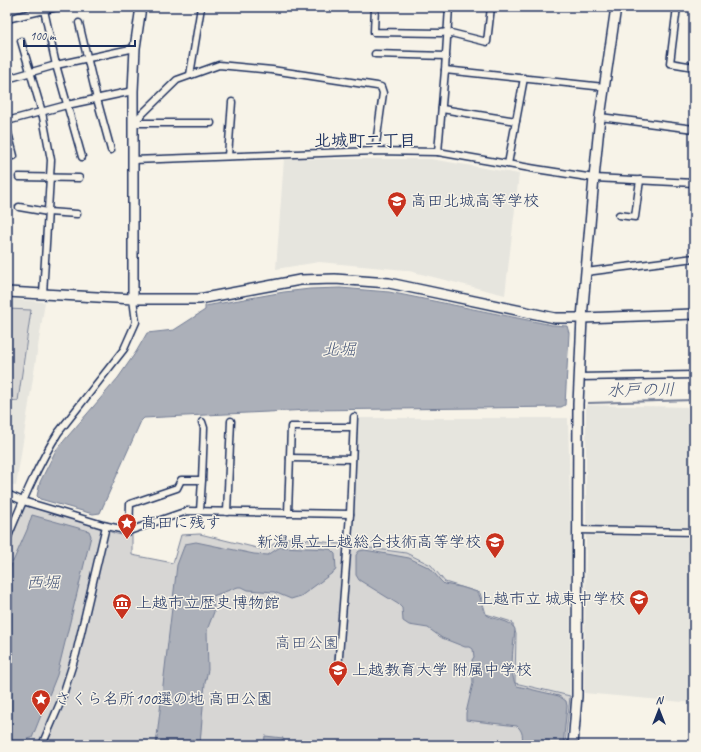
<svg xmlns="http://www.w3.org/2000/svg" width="701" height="752" font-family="Caveat,'Klee One',sans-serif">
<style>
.built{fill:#e6e5de}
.green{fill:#d7d6d4;stroke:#798299}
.water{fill:#acb0b9;stroke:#727c95}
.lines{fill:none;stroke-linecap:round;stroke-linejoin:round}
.stream{stroke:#727c95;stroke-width:2}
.street-casing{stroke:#1b2f5e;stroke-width:9}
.secondary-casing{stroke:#1b2f5e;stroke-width:12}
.street{stroke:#f7f3e8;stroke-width:6}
.secondary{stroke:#f7f3e8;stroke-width:9}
.labels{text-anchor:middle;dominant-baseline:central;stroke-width:3;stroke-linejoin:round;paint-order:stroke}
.poi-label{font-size:16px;fill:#1b2f5e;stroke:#f7f3e8;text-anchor:start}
.park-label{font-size:16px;fill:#415076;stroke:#f7f3e8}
.neighbourhood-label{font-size:17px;font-weight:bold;fill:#1b2f5e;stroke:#f7f3e8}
.water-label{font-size:17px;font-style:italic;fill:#465679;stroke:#f7f3e8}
</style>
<rect width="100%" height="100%" fill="#f7f3e8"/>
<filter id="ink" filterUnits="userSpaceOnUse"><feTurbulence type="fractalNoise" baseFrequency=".025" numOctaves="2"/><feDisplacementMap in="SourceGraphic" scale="8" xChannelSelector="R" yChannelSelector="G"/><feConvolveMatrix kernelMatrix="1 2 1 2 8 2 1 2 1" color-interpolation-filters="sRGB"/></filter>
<g filter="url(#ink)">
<g class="built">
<polygon points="284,159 431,159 519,174 505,295 405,270 319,262 276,269"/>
<polygon points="7,299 45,302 16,486 7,483"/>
<polygon points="586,405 694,407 694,527 586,527"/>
<polygon points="356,418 568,418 571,536 570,696 515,683 516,634 486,614 480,593 445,582 431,565 351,545"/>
<polygon points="586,535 694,538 694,703 584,693"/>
</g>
<g class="green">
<polygon points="7,309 31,310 18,401 7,400"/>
<path d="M24,505C47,512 71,518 94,525C108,529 116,538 132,534V555L173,563L181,535L200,534L265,550L282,538H296L406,553L431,565L445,582L480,593L486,614L512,622L516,634L515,683L570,696L565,745H7V546Z"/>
</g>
<g class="water">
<polygon points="340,288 389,292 552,325 567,326 569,333 565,405 561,407 309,410 144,418 141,421 100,513 93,514 40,499 37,496 40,482 56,450 118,378 136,352 147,333 174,330 205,310 205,306 284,292 310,289"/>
<polygon points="32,515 89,531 91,536 57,675 32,738 27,739 28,745 7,745 7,575 27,530"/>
<polygon points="196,542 254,554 268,555 280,547 330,549 335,554 336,569 335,571 301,596 291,599 274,592 248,590 242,587 238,587 213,596 214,612 207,630 208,670 205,683 202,719 200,744 156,745 177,565 185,544"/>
<path d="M365,550L409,558L430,568L440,580L444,584L461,587L477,592C483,598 481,612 487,615C496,621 509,619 515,629C514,642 508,677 517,686L559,696L566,701L567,706L563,745H522C523,737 523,731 517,726L466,720V713L473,683L472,660L474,657L473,649L470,647H465L442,638L428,628L409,625L403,621L402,608L398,604L359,580L356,575V555L359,551Z"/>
<polygon points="265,736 283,738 282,745 264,745"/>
</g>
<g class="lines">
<g class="stream">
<polyline points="588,403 694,400"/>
<polyline points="47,742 56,720"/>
</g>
<g class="street-casing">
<g id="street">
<polyline points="375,7 374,32 441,33 447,32 487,42 491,7"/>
<polyline points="677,7 670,63 694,67"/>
<polyline points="44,10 56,65 82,157"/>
<polyline points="7,19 57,7"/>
<polyline points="79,23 97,99 111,150"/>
<polyline points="21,41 42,112 51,160 43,294"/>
<polyline points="375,54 446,56"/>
<polyline points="445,70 604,87"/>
<polyline points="190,75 201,7"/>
<polyline points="7,79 56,65 135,48"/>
<polyline points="442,109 516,121"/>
<polyline points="600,117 694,129"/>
<polyline points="7,121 67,105 133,91"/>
<polyline points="133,123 177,80 219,65 272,70 377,86 381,87 383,93 375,151"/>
<polyline points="133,123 211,123"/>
<polyline points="7,129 14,156"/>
<polyline points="438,152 445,70 449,7"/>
<polyline points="228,156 232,102"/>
<polyline points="133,160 375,151 438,152 536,169 594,178 694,183"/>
<polyline points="508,164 524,78"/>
<polyline points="19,177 79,178"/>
<polyline points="19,207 48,212 77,214"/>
<polyline points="619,215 635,217 640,180"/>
<polyline points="586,272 694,258"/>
<polyline points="579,377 694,375"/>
<polyline points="290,458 352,459"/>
<polyline points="202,480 204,428 202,422"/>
<polyline points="7,494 23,501 103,525 129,531 187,511 350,514"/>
<polyline points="227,512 231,421"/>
<polyline points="288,513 291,427 353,427"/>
<polyline points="577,530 694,532"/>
<polyline points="129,531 130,504 177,488 181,480 202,480 200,511"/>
<path d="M7,539C22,503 37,466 58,433L124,349L136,322L133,299"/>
<polyline points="338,669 350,514 354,417"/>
<polyline points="42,745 61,701 76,654 106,526"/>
</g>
</g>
<g class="secondary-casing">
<g id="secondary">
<polyline points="7,292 133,299 199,299 300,280 335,279 389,283 555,318 582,318 694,314"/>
<polyline points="133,299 133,91 135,48 141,7"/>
<polyline points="573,745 577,696 578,404 582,318 594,178 600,117 616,7"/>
</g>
</g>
<use href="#street" class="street"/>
<use href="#secondary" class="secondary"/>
</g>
</g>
<defs>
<g id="school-pin" transform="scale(1)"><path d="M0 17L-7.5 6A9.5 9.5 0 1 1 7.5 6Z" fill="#c8321e" stroke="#f7f3e8"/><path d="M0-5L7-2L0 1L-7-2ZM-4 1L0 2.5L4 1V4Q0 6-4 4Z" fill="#fff"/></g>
<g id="sight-pin" transform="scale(1)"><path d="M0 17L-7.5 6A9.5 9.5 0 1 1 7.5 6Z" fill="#c8321e" stroke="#f7f3e8"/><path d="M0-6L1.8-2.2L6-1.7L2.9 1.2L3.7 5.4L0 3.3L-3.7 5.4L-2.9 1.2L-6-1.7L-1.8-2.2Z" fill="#fff"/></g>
<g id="museum-pin" transform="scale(1)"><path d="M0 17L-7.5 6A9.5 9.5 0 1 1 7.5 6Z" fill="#c8321e" stroke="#f7f3e8"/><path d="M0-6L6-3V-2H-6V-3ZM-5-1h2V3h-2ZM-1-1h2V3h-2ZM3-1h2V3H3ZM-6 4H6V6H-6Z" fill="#fff"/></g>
</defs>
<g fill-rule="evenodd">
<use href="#school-pin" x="397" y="201"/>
<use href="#sight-pin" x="127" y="523"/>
<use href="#school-pin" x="495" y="542"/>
<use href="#school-pin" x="639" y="599"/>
<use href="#museum-pin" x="122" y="603"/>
<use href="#school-pin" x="338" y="670"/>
<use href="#sight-pin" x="41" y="699"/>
</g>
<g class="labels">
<g class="poi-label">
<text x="411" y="201">高田北城高等学校</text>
<text x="141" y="523">髙田に残す</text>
<text x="481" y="542" text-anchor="end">新潟県立上越総合技術高等学校</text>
<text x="625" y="599" text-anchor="end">上越市立 城東中学校</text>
<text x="136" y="603">上越市立歴史博物館</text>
<text x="352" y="670">上越教育大学 附属中学校</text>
<text x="55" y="699">さくら名所100選の地 高田公園</text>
</g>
<g class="park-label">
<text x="307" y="643">高田公園</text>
</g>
<g class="neighbourhood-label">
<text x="365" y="140">北城町二丁目</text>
</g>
<g class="water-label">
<text x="339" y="349">北堀</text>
<text transform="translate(641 390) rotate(-1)">水戸の川</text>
<text x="43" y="582">西堀</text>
</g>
</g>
<rect width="701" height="752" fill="none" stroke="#f7f3e8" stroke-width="24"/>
<rect x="12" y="12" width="677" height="728" fill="none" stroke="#1b2f5e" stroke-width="1.5" filter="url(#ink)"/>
<g transform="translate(659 710)" stroke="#f7f3e8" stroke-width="3" paint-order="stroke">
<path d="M0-3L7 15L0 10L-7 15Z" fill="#1b2f5e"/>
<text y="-6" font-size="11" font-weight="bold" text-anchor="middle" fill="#1b2f5e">N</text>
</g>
<path d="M24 40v6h111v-6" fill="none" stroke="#1b2f5e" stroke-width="2"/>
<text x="30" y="40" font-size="12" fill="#1b2f5e" stroke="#f7f3e8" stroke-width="3" paint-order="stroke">100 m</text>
</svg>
